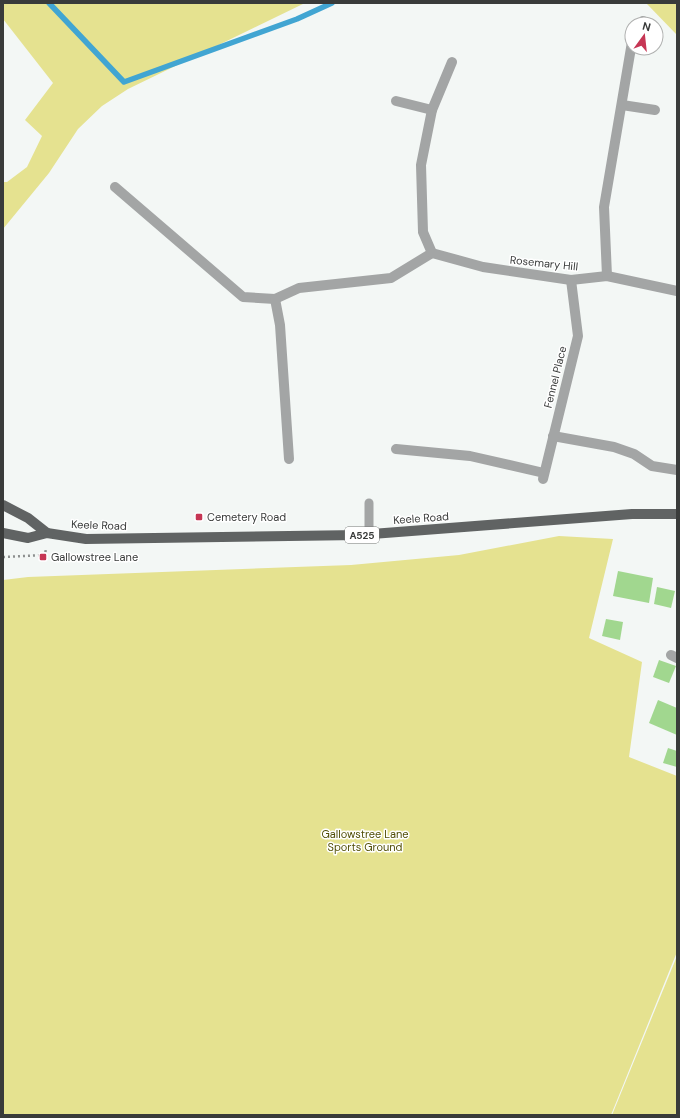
<svg xmlns="http://www.w3.org/2000/svg" width="680" height="1118" font-family="'DM Sans',sans-serif">
<style>
.green{fill:#e5e290}
.lines{fill:none;stroke-linecap:round;stroke-linejoin:round}
.stream{stroke:#41a5d2;stroke-width:5.5}
.building{fill:#a1d78f}
.path{stroke:#8d908f;stroke-width:2.5;stroke-dasharray:2 3;stroke-linecap:butt}
.service{stroke:#a3a5a5;stroke-width:9}
.minor{stroke:#a3a5a5;stroke-width:10}
.primary{stroke:#606363;stroke-width:10}
.poi-dot{fill:#c63654;stroke:#fff;stroke-width:1.5}
.labels{text-anchor:middle;dominant-baseline:central;stroke-width:3;stroke-linejoin:round;paint-order:stroke}
.shield{fill:#fff;stroke:#747675;stroke-width:1}
.shield-label{font-size:10px;font-weight:bold;fill:#393b3a}
.street-label{font-size:11px;fill:#393b3a;stroke:#fff}
.poi-label{font-size:11px;fill:#393b3a;stroke:#fff;text-anchor:start}
.park-label{font-size:11px;fill:#524f07;stroke:#fff}
</style>
<rect width="100%" height="100%" fill="#f3f7f5"/>
<g class="green">
<polygon points="3,3 305,3 128,89 102,106 78,129 49,173 3,229 3,182 7,182 27,167 42,136 25,120 53,83 3,19"/>
<polygon points="646,3 677,3 677,35"/>
<polygon points="559,536 613,539 589,638 642,662 629,757 677,776 677,952 611,1115 3,1115 3,580 28,577 351,565 459,555"/>
<polygon points="677,956 677,1115 612,1115"/>
</g>
<g class="lines">
<polyline class="stream" points="49,3 124,82 297,19 332,3"/>
</g>
<g class="building">
<polygon points="618,571 653,578 649,603 613,596"/>
<polygon points="657,587 675,591 671,608 654,604"/>
<polygon points="606,619 623,622 620,640 602,636"/>
<polygon points="659,660 676,666 669,683 653,677"/>
<polygon points="658,700 677,708 677,735 649,723"/>
<polygon points="668,748 677,751 677,767 663,763"/>
</g>
<g class="lines">
<polyline class="path" points="3,557 45,555 46,548"/>
<polyline class="service" points="369,503 369,534"/>
<g class="minor">
<polyline points="641,24 643,21"/>
<polyline points="396,101 432,110"/>
<polyline points="622,105 655,110"/>
<polyline points="115,187 243,297 275,299 299,288 391,278 432,253"/>
<polyline points="432,253 483,267 571,280 607,276 677,291"/>
<polyline points="432,253 423,232 421,165 432,110 452,62"/>
<polyline points="607,276 604,207 632,42"/>
<polyline points="275,299 280,325 289,459"/>
<polyline points="553,436 614,447 634,454 652,466 677,470"/>
<polyline points="396,449 470,456 544,473"/>
<polyline points="543,479 578,336 571,280"/>
<polyline points="671,655 677,658"/>
</g>
<g class="primary">
<polyline points="3,505 28,518 47,533"/>
<polyline points="3,533 28,538 47,533 86,539 359,535 632,514 677,514"/>
</g>
</g>
<g class="poi-dot">
<rect x="195" y="513" width="8" height="8" rx="2"/>
<rect x="39" y="553" width="8" height="8" rx="2"/>
</g>
<g class="labels">
<rect class="shield" x="345" y="527" width="34" height="16" rx="3"/>
<g class="shield-label">
<text x="362" y="535">A525</text>
</g>
<g class="street-label">
<text transform="translate(544 263) rotate(6)">Rosemary Hill</text>
<text transform="translate(555 377) rotate(-76)">Fennel Place</text>
<text transform="translate(421 518) rotate(-4)">Keele Road</text>
<text transform="translate(99 525) rotate(2)">Keele Road</text>
</g>
<g class="poi-label">
<text x="207" y="517">Cemetery Road</text>
<text x="51" y="557">Gallowstree Lane</text>
</g>
<g class="park-label">
<text x="365" y="834">Gallowstree Lane<tspan x="365" dy="13">Sports Ground</tspan></text>
</g>
</g>
<rect width="680" height="1118" fill="none" stroke="#393b3a" stroke-width="8"/>
<g transform="translate(644 36) rotate(15)"><circle r="19" fill="#ffffff" stroke="#b0b1b0"/>
<path d="M0-3L7 15L0 10L-7 15Z" fill="#c63654"/>
<text y="-6" font-size="11" font-weight="bold" text-anchor="middle" fill="#393b3a">N</text>
</g>
</svg>
